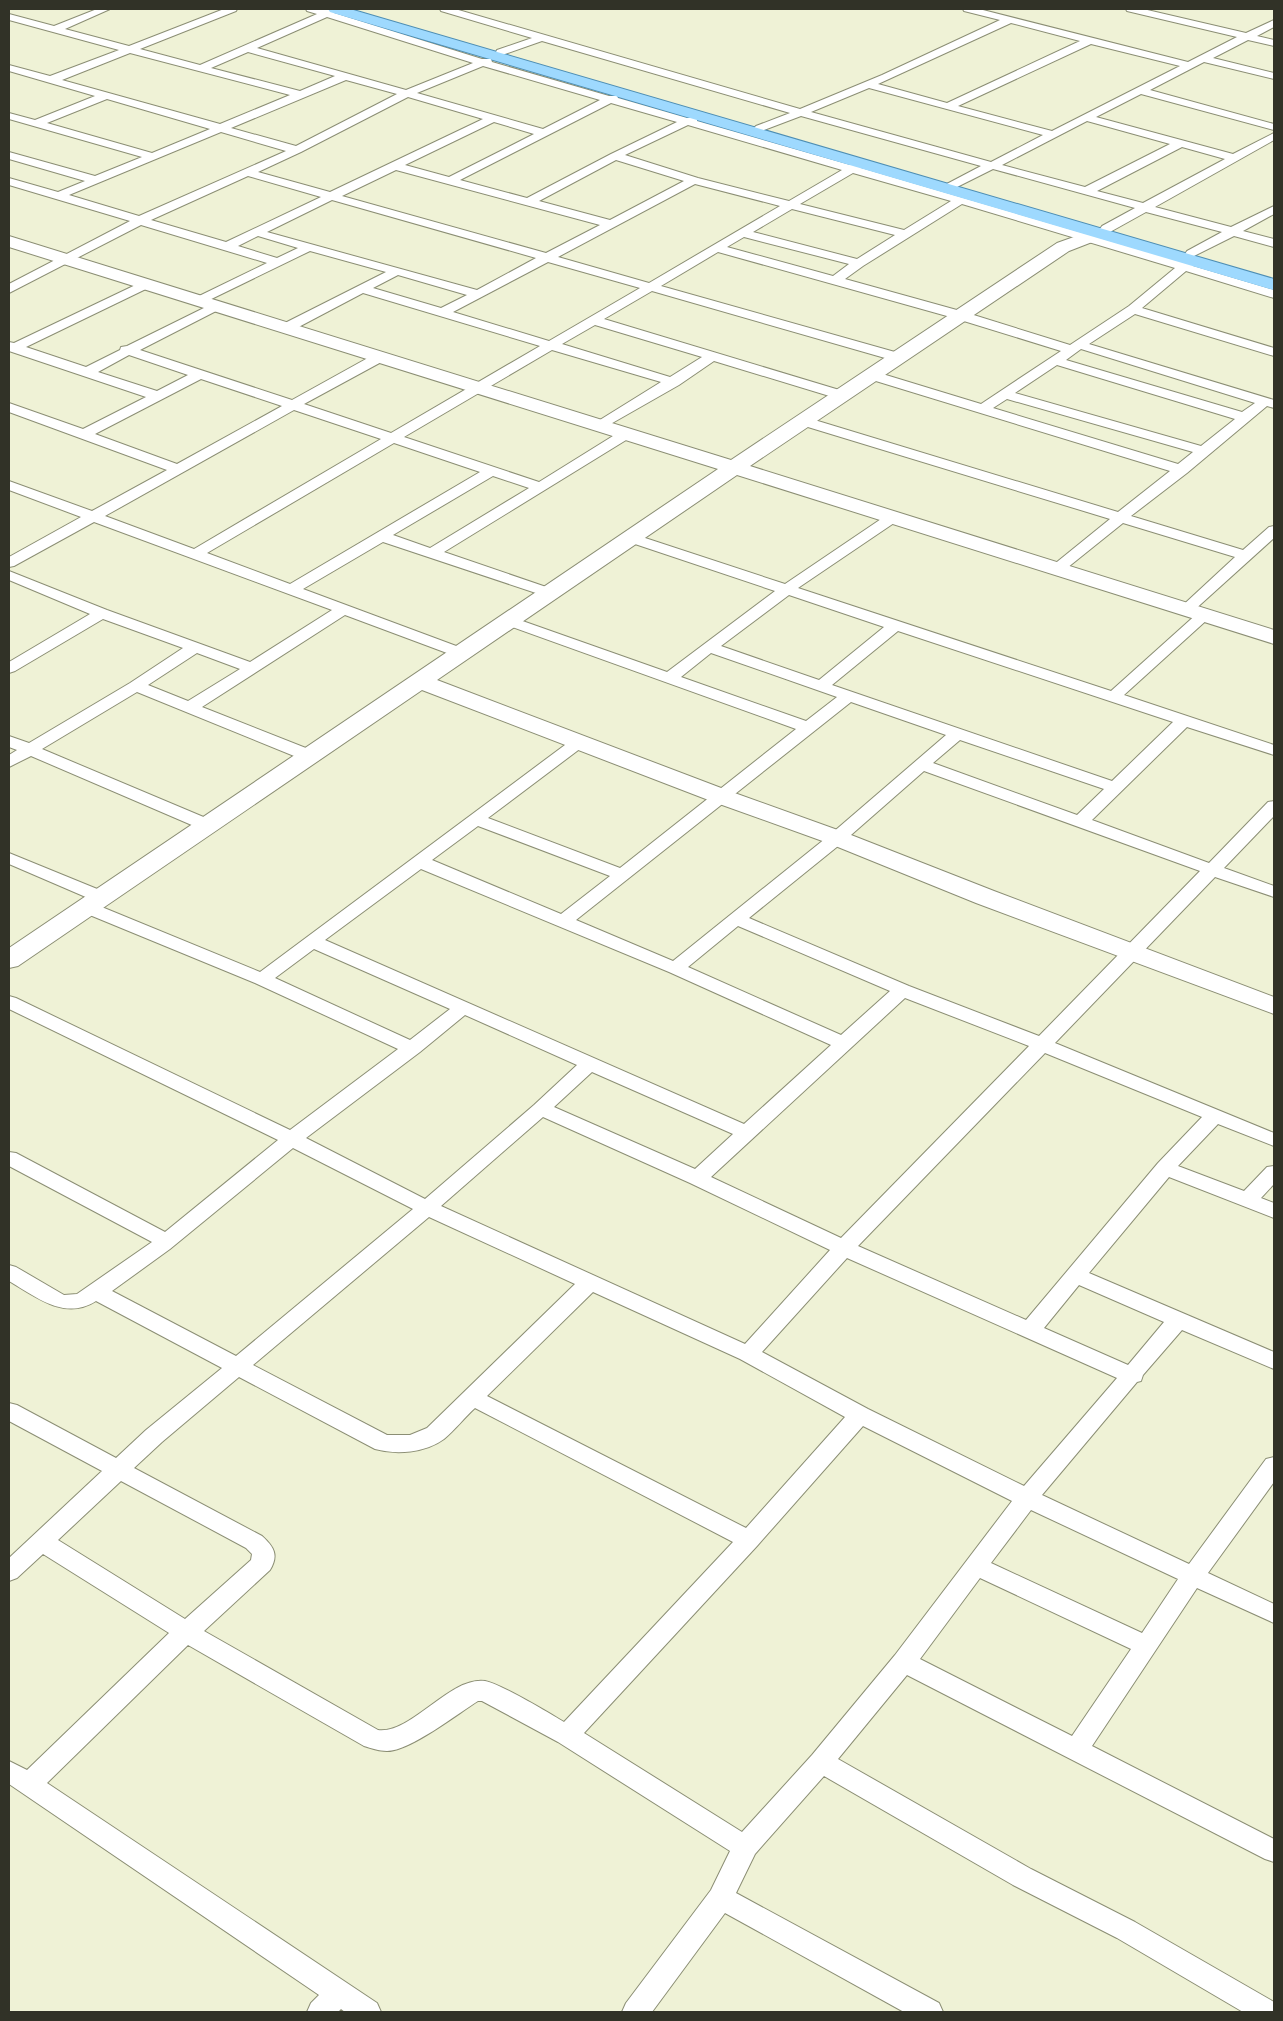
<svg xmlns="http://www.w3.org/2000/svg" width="1283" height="2021" font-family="'DM Sans',sans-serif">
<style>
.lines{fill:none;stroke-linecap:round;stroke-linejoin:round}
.street-casing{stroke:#8b8e74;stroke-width:2}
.secondary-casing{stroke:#8b8e74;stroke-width:2}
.primary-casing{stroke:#4e8eb3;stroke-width:2}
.street{fill:#fff;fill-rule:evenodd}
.secondary{fill:#fff;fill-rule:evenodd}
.primary{fill:#9ed9fe;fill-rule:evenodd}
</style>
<rect width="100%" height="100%" fill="#eff2d6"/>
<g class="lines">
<g class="street-casing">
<g id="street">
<path d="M97,9H110L65,29L129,46L224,9H237L236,11L140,49L200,65L317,14L307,11L306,9H330L334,10V13L482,59H491L492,62L609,96H617L618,98L687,118L697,117V121L850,165L858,162L862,163L864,165L861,168L1182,262L1190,257L1185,254L1187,251L1222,232L1146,212L1110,232H1102L1100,229L1102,226L1135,208L993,169L951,190H943L941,188L943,186L981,166L801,116L764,130H756L754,128L756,126L790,113L542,41L505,54H497L496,52L497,50L532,38L441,11L440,9H455L800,109L882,75L1000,20L964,11L963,9H979L1188,62L1237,37L1127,11L1126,9H1143L1246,33L1274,20V27L1257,36L1274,40V46L1248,40L1213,58L1274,73V79L1204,62L1150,90L1274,124V130L1141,94L1096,117L1233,154L1274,133V140L1155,207L1231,227L1274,206V214L1243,231L1274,239V247L1234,236L1192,257L1197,261L1193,266L1274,290V298L1186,271L1142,308L1274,348V356L1135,314L1089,344L1274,400V408L1267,406L1187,473L1131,516L1243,550L1269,527L1274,526V538L1191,613H1181L1178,610L1181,607L1235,557L1123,523L1062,572H1052L1050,569L1052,566L1110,519L798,424L796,421L798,418H808L1118,512L1170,471L866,378L864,375L871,371L876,372L981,404L1061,351L954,318L718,252L661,286L902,354L904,357L897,361L892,360L652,291L604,319L846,392L848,395L846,398H836L714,361L679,385L600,430L595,429L593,426L595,423L661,382L552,350L404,437L539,482L621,431H631L633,434L631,437L444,552L555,590L558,593L555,596H545L383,542L303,589L467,650L469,653L467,656H455L345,615L202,707L316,752L318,756L316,760H304L137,692L42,749L213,821L216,825L213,829L207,830L201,829L31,756L9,767V755L17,750L9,747V736L29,743L130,683L183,648L103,619L15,671L9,673V662L90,614L9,580V571L107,610L250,662L332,610L94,522L14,566L9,567V557L81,517L9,490V481L92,511L167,470L9,412V403L83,429L146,397L9,351V342L14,343L146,280L152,284L150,287L26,347L86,367L120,350L121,347L127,346L216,302L220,303L222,306L220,309L140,350L292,400L375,354H385L387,357L385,360L304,404L391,433L540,346L363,293L291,331H281L280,328L281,325L386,272L310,251L199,305L195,304L193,301L195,298L267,263L141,225L9,293V284L130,221L9,185V178L58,192L85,181L9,159V152L95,176L142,157L9,119V113L35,120L95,96L9,71V65L50,76L119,50L9,20V14L54,26ZM327,17L473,63L406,90L257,48ZM1011,23L1080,41L947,103L878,84ZM1091,44L1180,66L1052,131L958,106ZM248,52L335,76L300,91L211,68ZM130,53L290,95L220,124L62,80ZM483,66L600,100L543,129L417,93ZM346,80L397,94L296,146L231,128ZM869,88L1043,135L991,162L811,112ZM408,97L483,119L330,192L258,172L301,152ZM107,99L210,129L152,153L47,123ZM611,103L677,122L611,154L527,198L460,180ZM1087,121L1170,144L1085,187L1002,165ZM494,122L534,134L449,177L405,165ZM688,125L842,170L789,201L698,178L625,155ZM221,132L286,151L139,216L69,195ZM1182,147L1225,159L1143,203L1097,191ZM616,160L684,181L610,220L539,201ZM396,170L600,225L546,253L342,196ZM853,173L951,201L904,230L800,204ZM248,176L321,197L226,242L151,220ZM695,184L780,206L649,283L558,257ZM332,200L536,258L477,290L267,232ZM962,204L1175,268L1129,306L1070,345L964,312L845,279L863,266ZM792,209L895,235L857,259L753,232ZM258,236L298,248L277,258L238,246ZM744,237L849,264L833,276L727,247ZM548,262L640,288L549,341L453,312ZM398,275L467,295L441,308L373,288ZM595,325L702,357L670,377L562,344ZM1081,349L1255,403L1242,412L1066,360ZM129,355L188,375L157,391L98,372ZM1057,365L1235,419L1201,446L1015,393ZM201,379L282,406L177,464L95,434ZM1007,399L1193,452L1178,464L993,408ZM294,410L381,439L194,549L105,516ZM394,443L480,472L290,584L207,553ZM493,476L529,488L430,548L393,535ZM197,653L240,669L188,701L148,685Z"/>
<path d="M892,514L897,515L899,518L897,521L798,588L1111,691L1199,612H1209L1212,615L1209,618L1124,695L1274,745V755L1187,727L1092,820L1209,863L1268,802L1274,801V816L1224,868L1274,886V897L1215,877L1055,1043L1274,1133V1146L1218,1124L1178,1166L1244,1191L1267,1167L1274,1166V1184L1261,1198L1274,1203V1218L1169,1177L1089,1273L1274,1352V1369L1182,1330L1143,1375L1141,1381L1137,1382L1042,1495L1189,1564L1266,1459L1274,1457V1482L1208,1573L1274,1604V1623L1197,1588L1092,1746L1274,1839V1862L1265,1859L907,1675L838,1759L1031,1869L1135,1922L1274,2002V2012H1243L1117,1938L1013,1885L824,1776L755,1854L736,1893L939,2003L943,2012H904L725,1913L652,2012H622L626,2003L711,1890L730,1851L558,1742L482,1701H478C457,1714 410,1751 387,1751C379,1751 371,1748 364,1746L188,1645L47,1783L377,2003L381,2012H345L341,2009L338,2012H307L311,2003L319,1995L9,1784V1761L27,1770L169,1633L43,1554L17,1578L9,1581V1558L102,1471L9,1421V1403L17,1405L116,1458L146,1430L222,1368L96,1301C65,1321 36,1297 9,1281V1265L16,1267L64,1295L77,1294L152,1242L9,1166V1152L16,1153L165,1232L278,1140L9,1009V996L16,998L290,1130L398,1049L255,983L80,911L77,907L80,903L86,902L92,903L260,972L573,739H585L587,742L585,745L488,818L620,868L796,729L504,624L501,621L504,618H514L667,672L775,591L626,541L624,538L626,535H636L785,584L887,515ZM789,595L884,627L819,680L721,646ZM898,631L1173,722L1112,781L832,685ZM711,653L837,697L806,721L681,677ZM851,702L946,735L831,834L673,961L576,920ZM960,740L1104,789L1077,815L933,763ZM924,771L1200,871L1039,1036L909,986L749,918L843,842ZM478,826L610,876L561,914L432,860ZM421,869L669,972L831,1045L744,1124L325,940ZM738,926L890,991L841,1035L688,967ZM314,949L450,1009L410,1040L275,978ZM905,998L1029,1046L841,1238L711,1177ZM465,1015L577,1065L534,1105L425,1199L306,1138L420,1052ZM1045,1053L1202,1117L1158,1163L1026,1320L858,1246ZM592,1072L733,1134L695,1169L554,1107ZM543,1117L690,1183L830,1250L745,1344L441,1206ZM293,1148L413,1209L236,1356L112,1291L170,1249ZM429,1217L575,1284L427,1428L410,1435H387L253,1365ZM847,1258L1117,1378L1024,1486L868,1409L762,1352ZM1079,1285L1164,1322L1128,1365L1044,1328ZM593,1292L740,1359L845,1417L746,1528L487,1396ZM239,1377L375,1449C396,1455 425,1453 444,1439C455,1430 464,1418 475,1408L733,1542L564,1722C547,1712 501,1684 485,1681C450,1676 412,1734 378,1730L204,1631L270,1570C279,1555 274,1547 262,1536L134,1468L162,1442ZM863,1426L1012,1501L895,1655L812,1755L742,1832L584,1733L757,1546ZM121,1481L246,1548L252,1554L251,1560L185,1619L58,1540ZM1031,1510L1178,1579L1142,1633L991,1563ZM980,1578L1131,1649L1072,1736L920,1659Z"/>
<polygon points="9,853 107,893 110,897 107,901 101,902 95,901 9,864"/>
</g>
</g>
<g class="secondary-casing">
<polygon id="secondary" points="1099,228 1105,229 1108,233 1105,237 1069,251 750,466 1274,630 1274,644 737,475 437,680 729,791 846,833 994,891 1274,997 1274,1014 976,903 828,843 711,801 422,690 18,966 9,968 9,948 718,469 9,247 9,236 731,460 1057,243"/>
</g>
<g class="primary-casing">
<polygon id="primary" points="328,9 350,9 1274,279 1274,290 330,12"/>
</g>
<use href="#street" class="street"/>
<use href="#secondary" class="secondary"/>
<use href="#primary" class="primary"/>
</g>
<rect width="1283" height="2021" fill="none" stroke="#313227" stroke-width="20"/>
</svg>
